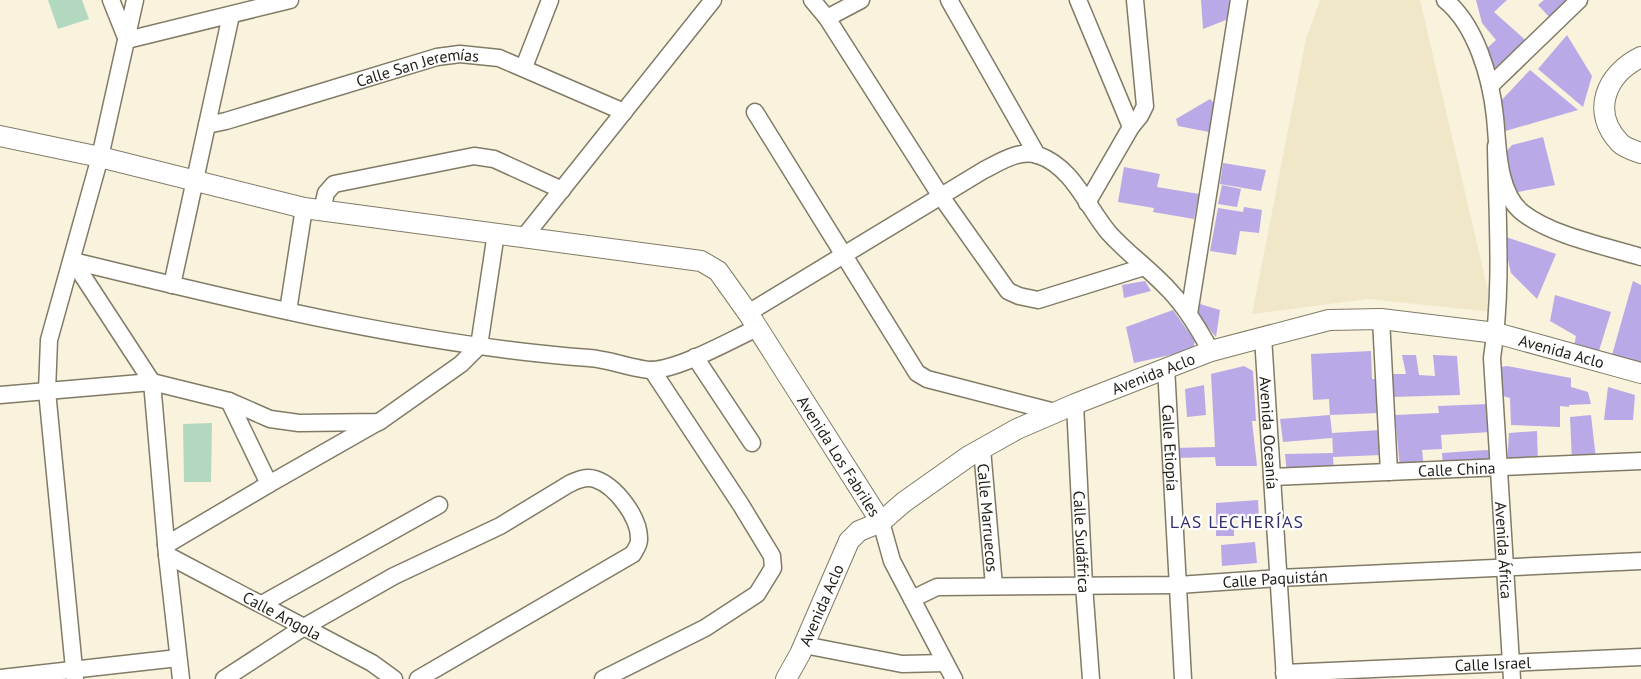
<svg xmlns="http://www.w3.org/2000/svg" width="1641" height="679" font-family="'PT Sans',sans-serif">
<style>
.built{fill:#f0e7c9}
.green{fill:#b2d9c0}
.building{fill:#b9a9e7}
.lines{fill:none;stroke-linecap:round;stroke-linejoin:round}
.minor-casing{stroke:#817b66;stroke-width:19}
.tertiary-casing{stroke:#817b66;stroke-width:22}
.minor{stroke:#fff;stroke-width:16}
.tertiary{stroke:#fff;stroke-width:20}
.labels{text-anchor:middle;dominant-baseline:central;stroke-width:4.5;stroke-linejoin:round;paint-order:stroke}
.street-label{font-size:16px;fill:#201e16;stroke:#fff}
.neighbourhood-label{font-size:18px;letter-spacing:1px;fill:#34316c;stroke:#fff}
</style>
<rect width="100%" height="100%" fill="#f9f2dc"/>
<polygon class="built" points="1320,0 1420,0 1493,312 1368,299 1252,314 1306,39"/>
<g class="green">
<polygon points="48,0 82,0 89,19 58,29"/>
<polygon points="212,423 211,482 184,482 183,424"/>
</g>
<g class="building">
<polygon points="1201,0 1229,0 1230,9 1226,20 1203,29"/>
<polygon points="1476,0 1507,0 1494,12 1530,44 1495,73 1486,49 1496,40 1482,23"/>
<polygon points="1544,0 1571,0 1553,21 1538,5"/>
<polygon points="1567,35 1592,76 1583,107 1538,69"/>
<polygon points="1530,70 1578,110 1502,132 1497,105"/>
<polygon points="1210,99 1215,104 1209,132 1178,126 1176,119"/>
<polygon points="1543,137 1555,185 1518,192 1511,187 1506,152 1512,145"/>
<polygon points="1223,163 1266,170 1261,191 1220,184"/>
<polygon points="1124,167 1160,174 1157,187 1199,194 1194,219 1153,212 1154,208 1118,202"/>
<polygon points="1222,185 1241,189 1237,207 1218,204"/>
<polygon points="1244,207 1262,210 1259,233 1240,231 1236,255 1210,251 1218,208 1243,212"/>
<polygon points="1506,237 1556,254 1537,299 1511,273 1505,247"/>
<polygon points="1145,281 1151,291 1124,298 1122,285"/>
<polygon points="1633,281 1641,285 1641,363 1612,355"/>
<polygon points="1555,295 1611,312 1598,354 1574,346 1576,336 1550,321"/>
<polygon points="1200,304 1220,310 1216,337 1198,316"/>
<polygon points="1173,310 1195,341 1193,350 1134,363 1126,327"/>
<polygon points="1371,351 1372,379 1377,379 1379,413 1330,415 1329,399 1313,400 1311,354"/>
<polygon points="1402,355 1416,355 1419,375 1435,376 1433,355 1457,356 1460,395 1391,397 1388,374 1406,374"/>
<polygon points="1244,366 1253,371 1256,421 1252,421 1257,466 1216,466 1215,457 1174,458 1173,448 1215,447 1211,374"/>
<polygon points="1507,366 1571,378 1571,387 1588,392 1591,404 1569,405 1569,407 1560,406 1560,427 1511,425 1510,398 1503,396 1501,367"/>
<polygon points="1204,385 1206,415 1187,417 1185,389"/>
<polygon points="1608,387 1635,395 1633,420 1604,420"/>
<polygon points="1489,404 1491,432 1441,435 1442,449 1422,450 1424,469 1400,468 1395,415 1439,413 1438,406"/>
<polygon points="1330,415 1332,433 1381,430 1381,455 1333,457 1334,473 1287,475 1285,454 1333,453 1332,433 1332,438 1283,442 1280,419"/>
<polygon points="1591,415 1596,459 1572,461 1570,417"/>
<polygon points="1537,431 1538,464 1507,464 1509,433"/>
<polygon points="1486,450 1492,451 1493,465 1443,468 1442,453"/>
<polygon points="1258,500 1259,520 1234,519 1234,536 1216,536 1216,503"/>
<polygon points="1255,542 1257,563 1222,566 1221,545"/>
</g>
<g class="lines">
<g class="minor-casing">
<g id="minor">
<polyline points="111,0 127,40 290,0"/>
<polyline points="812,0 827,18 940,195 1008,291 1019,296 1038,300 1144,267"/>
<polyline points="949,0 1037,155"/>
<polyline points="1078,0 1131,127 1087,203"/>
<path d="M1445,0C1476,25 1491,78 1495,117C1498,146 1497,193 1523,213C1553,236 1605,246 1641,257"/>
<polyline points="827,18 861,0"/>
<polyline points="524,67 550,0"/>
<polyline points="1490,86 1579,0"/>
<polyline points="755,112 917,373 927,379 1055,412"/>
<path id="s1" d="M207,125L226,121L437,57L460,54L499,58L624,112"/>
<polyline points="1131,127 1140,116 1145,106 1135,0"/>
<path id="s2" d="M1496,146C1497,216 1503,289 1492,358L1512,679"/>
<polyline points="322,210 326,193 334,184 474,156 494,159 562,190"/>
<polyline points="524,237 713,0"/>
<path d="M73,261C242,302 415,345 589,358C608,359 636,370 652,370C680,369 731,340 757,328"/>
<polyline points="73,261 152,382 167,555 181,679"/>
<polyline points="172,285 231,15"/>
<polyline points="288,311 304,208"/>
<path d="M748,313L984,170C1000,162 1019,149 1038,155C1073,167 1087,207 1109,233C1128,254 1151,270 1170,291C1187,309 1199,330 1211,351"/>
<polyline points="1189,314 1239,0"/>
<polyline points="1381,319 1389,472"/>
<path id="s3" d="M1263,337L1285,679"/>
<polyline points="695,357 752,443"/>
<path id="s4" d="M1166,367L1183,679"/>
<polyline points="0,395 152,382 229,401 270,419 299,423 379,422 461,364 479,346 496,233"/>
<polyline points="229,401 269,484 378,422"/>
<path id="s5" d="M1075,404L1084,585L1091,679"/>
<path id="s6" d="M982,449L994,586"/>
<path id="s7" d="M1272,477L1641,461"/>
<polyline points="881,522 892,561 954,679"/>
<polyline points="166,545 269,484"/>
<path id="s8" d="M167,555L372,663L394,679"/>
<path id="s9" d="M912,599L937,587L1178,585L1279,578L1641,561"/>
<polyline points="262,604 439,505"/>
<polyline points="804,645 902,664 945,663"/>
<path id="s10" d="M1284,673L1641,657"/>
<polyline points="0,678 178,658"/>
<polyline points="75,679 47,391 49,340 100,157 135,0"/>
<path d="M224,679L304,627L394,576L500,526L569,484C577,480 586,476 595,479C616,486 640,518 639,540C639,545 635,550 633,554L418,679"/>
<polyline points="603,679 705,628 757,594 773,568 772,556 741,505 652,370"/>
</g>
</g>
<g class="tertiary-casing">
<g id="tertiary">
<path d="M1641,57C1606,74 1590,112 1620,143C1625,148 1635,151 1641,153"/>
<path id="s11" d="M0,136L100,157L304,208L701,261L718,271L748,313L881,522"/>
<path id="s12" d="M786,679L800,654L849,541L859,531L881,522L904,502L969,456L1017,429L1075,404L1211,351L1329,320L1381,319L1496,333L1641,373"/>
</g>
</g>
<use href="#minor" class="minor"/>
<use href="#tertiary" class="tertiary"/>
</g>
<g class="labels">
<g class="street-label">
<text stroke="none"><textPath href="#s1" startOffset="219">Calle San Jeremías</textPath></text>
<text stroke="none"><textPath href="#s12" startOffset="922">Avenida Aclo</textPath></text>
<text stroke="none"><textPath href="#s12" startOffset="502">Avenida Aclo</textPath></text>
<text stroke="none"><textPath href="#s3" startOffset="96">Avenida Oceanía</textPath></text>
<text stroke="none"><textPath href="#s4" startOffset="81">Calle Etiopía</textPath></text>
<text stroke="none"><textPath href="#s11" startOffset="954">Avenida Los Fabriles</textPath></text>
<text stroke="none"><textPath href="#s7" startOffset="185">Calle China</textPath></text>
<text stroke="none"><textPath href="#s6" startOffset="69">Calle Marruecos</textPath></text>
<text stroke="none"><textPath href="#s5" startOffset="138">Calle Sudáfrica</textPath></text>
<text stroke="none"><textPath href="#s2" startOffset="405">Avenida África</textPath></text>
<text stroke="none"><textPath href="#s9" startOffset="366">Calle Paquistán</textPath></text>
<text stroke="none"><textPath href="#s12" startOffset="82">Avenida Aclo</textPath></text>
<text stroke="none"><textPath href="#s8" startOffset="130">Calle Angola</textPath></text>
<text stroke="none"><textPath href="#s10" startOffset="209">Calle Israel</textPath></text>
</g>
<g class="neighbourhood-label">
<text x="1237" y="521">LAS LECHERÍAS</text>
</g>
</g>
</svg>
